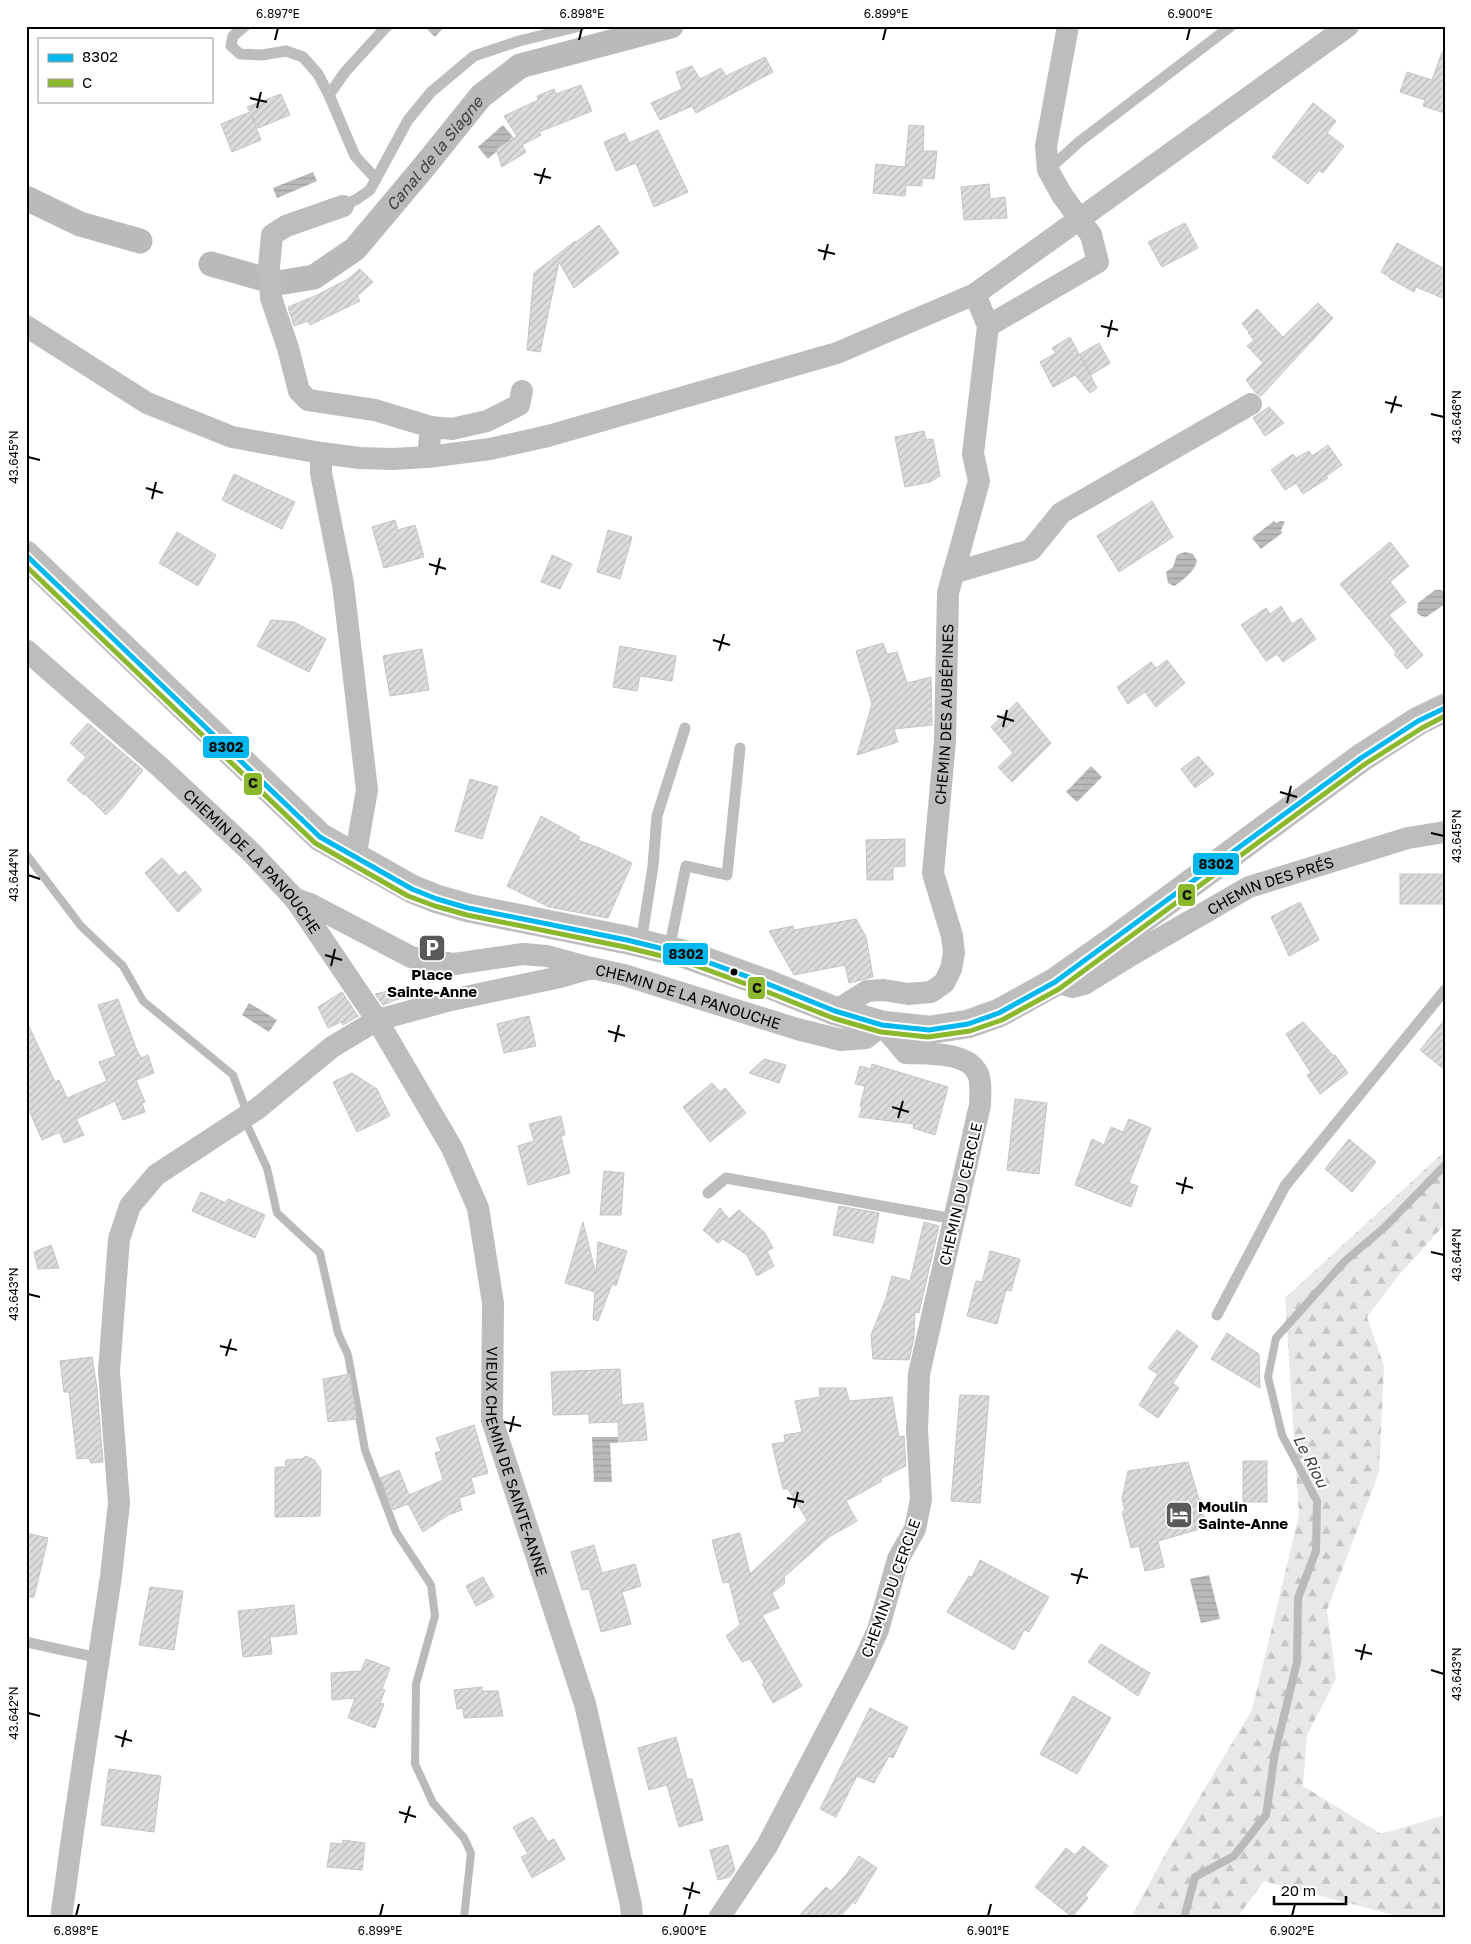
<svg xmlns="http://www.w3.org/2000/svg" width="1471" height="1944" font-family="'Golos Text',sans-serif">
<style>
.forest{fill:url(#forest-firs)}
.water{fill:url(#water-rules)}
.lines{fill:none;stroke-linecap:round;stroke-linejoin:round}
.stream{stroke:#bababa;stroke-width:8}
.canal{stroke:#bababa;stroke-width:25}
.building{fill:url(#building-hatch);stroke:#c4c4c4}
.primary-casing{stroke:#dbdbdb;stroke-width:29}
.service{stroke:#bdbdbd;stroke-width:11}
.minor{stroke:#bdbdbd;stroke-width:22}
.primary{stroke:#bdbdbd;stroke-width:28}
.minor-bridge{stroke:#bdbdbd;stroke-width:22}
.bus-1-casing{stroke:#fff;stroke-width:9}
.bus-2-casing{stroke:#fff;stroke-width:9}
.bus-1{stroke:#00b7ee;stroke-width:5}
.bus-2{stroke:#8bb82d;stroke-width:5}
.ticks{fill:none;stroke:#000;stroke-width:2}
.bus-dot{fill:#000;stroke:#fff;stroke-width:2}
.labels{text-anchor:middle;dominant-baseline:central;stroke-width:4;stroke-linejoin:round;paint-order:stroke}
.street-label{font-size:15px;fill:#000;stroke:#fff}
.poi-label{font-size:15px;font-weight:bold;fill:#000;stroke:#fff}
.water-label{font-size:16px;font-style:italic;fill:#3e3e3e;stroke:#fff}
.line-badge{stroke:#fff;stroke-width:2}
.pale-badge-label{font-size:14px;text-anchor:middle;font-weight:bold;fill:#111}
.neatline{fill:none;stroke:#000;stroke-width:2}
.ticks-label{font-size:12px;text-anchor:middle;fill:#000}
</style>
<defs>
<pattern id="forest-firs" width="22" height="20" patternUnits="userSpaceOnUse" patternTransform="scale(1.25)"><rect width="22" height="20" fill="#e8e8e8"/><path d="M5 1l3.5 6h-7zM16 11l3.5 6h-7z" fill="#c5c5c5"/></pattern>
<pattern id="water-rules" width="6" height="5" patternUnits="userSpaceOnUse" patternTransform="scale(1.25)"><rect width="6" height="5" fill="#bababa"/><path d="M0 2.5h6" fill="none" stroke="#9e9e9e"/></pattern>
<pattern id="building-hatch" width="6" height="6" patternUnits="userSpaceOnUse" patternTransform="scale(1.25)"><rect width="6" height="6" fill="#dcdcdc"/><path d="M-1 1l2-2M0 6l6-6M5 7l2-2" fill="none" stroke="#bbb"/></pattern>
</defs>
<rect width="100%" height="100%" fill="#fff"/>
<polygon class="forest" points="1445,1151 1445,1224 1398,1276 1367,1317 1384,1366 1379,1472 1327,1610 1336,1679 1307,1735 1303,1786 1381,1834 1445,1815 1445,1918 1405,1918 1264,1881 1237,1918 1131,1918 1163,1858 1252,1710 1299,1515 1285,1298"/>
<g class="water">
<polygon points="426,26 445,26 435,37 425,27"/>
<polygon points="503,125 513,137 488,159 478,147"/>
<polygon points="313,172 317,181 277,198 273,188"/>
<polygon points="1274,521 1276,523 1281,521 1285,522 1281,530 1282,533 1261,549 1252,538"/>
<path d="M1185,552L1193,554L1197,561C1195,571 1182,581 1174,586L1168,583L1166,572L1173,567L1177,555Z"/>
<polygon points="1435,590 1441,590 1445,592 1445,604 1426,617 1421,616 1417,613 1418,603"/>
<polygon points="1091,766 1102,777 1077,802 1066,792"/>
<polygon points="249,1003 277,1020 269,1032 242,1015"/>
<polygon points="592,1437 618,1437 618,1443 610,1443 612,1482 594,1482"/>
<polygon points="1209,1575 1220,1619 1201,1623 1190,1579"/>
</g>
<g class="lines">
<g class="stream">
<polyline points="26,854 81,926 123,966 143,1001 233,1075 244,1105"/>
<polyline points="248,1127 267,1168 277,1213 320,1253 338,1333 348,1355 365,1450 396,1532 431,1585 435,1616 416,1684 415,1764 433,1803 464,1838 471,1853 464,1918"/>
<polyline points="1184,1918 1195,1877 1234,1856 1266,1815 1275,1753 1297,1662 1298,1598 1316,1551 1317,1501 1282,1435 1268,1377 1276,1338 1345,1261 1385,1227 1445,1165"/>
</g>
<g class="canal">
<polyline points="26,198 80,224 140,241"/>
<path id="s1" d="M211,264L278,283L314,277L355,249L423,168L481,96L520,66L671,26"/>
</g>
</g>
<g class="building">
<polygon points="1442,52 1445,52 1445,113 1423,106 1425,100 1400,92 1407,72 1432,80"/>
<polygon points="765,57 773,72 696,113 692,106 660,120 651,103 682,89 676,72 692,66 700,79 721,68 726,76"/>
<polygon points="581,85 592,111 539,132 541,135 522,145 526,152 502,167 496,149 517,136 504,116 538,100 537,96 554,89 556,94"/>
<polygon points="281,94 290,115 258,128 251,114 261,140 232,152 221,124 250,112 247,107"/>
<polygon points="1313,103 1336,121 1327,133 1344,146 1323,173 1319,170 1308,184 1272,157"/>
<polygon points="909,125 924,126 923,151 937,151 934,179 922,178 922,186 906,185 905,196 873,193 876,164 905,167"/>
<polygon points="658,130 688,192 654,207 636,163 616,171 604,142 625,133 629,143"/>
<polygon points="989,184 990,199 1005,197 1007,218 964,220 961,187"/>
<polygon points="1185,223 1198,248 1162,267 1148,242"/>
<polygon points="599,225 619,253 574,288 559,262 540,352 527,350 534,273 575,241 576,242"/>
<polygon points="1397,243 1445,269 1445,299 1416,287 1414,292 1389,278 1390,277 1381,272"/>
<polygon points="360,269 373,282 357,296 360,301 310,325 308,321 294,326 288,307 315,296 348,279"/>
<polygon points="1318,303 1333,318 1261,396 1255,392 1246,380 1263,363 1247,346 1254,340 1248,333 1249,332 1242,324 1257,309 1283,337"/>
<polygon points="1070,337 1097,388 1090,393 1075,375 1053,387 1040,362 1056,353 1052,348"/>
<polygon points="1099,343 1110,363 1091,375 1080,354"/>
<polygon points="1269,407 1284,423 1265,436 1253,418"/>
<polygon points="924,431 926,440 933,439 940,476 930,482 905,487 895,437"/>
<polygon points="1328,445 1342,465 1326,476 1328,478 1303,494 1296,483 1285,490 1271,470 1293,454 1296,458 1309,451 1312,456"/>
<polygon points="234,474 295,502 282,529 222,500"/>
<polygon points="1152,501 1173,537 1119,572 1097,536"/>
<polygon points="395,520 398,530 415,525 424,557 384,568 372,527"/>
<polygon points="608,530 632,537 620,579 597,572"/>
<polygon points="177,532 216,555 198,586 159,563"/>
<polygon points="1390,542 1409,566 1390,582 1406,602 1389,615 1423,655 1407,669 1394,654 1396,652 1340,584"/>
<polygon points="552,555 572,564 560,589 541,582"/>
<polygon points="1281,606 1292,624 1301,618 1316,639 1283,662 1277,654 1266,661 1241,625 1266,608 1270,614"/>
<polygon points="271,620 294,622 326,639 309,672 257,646"/>
<polygon points="883,643 887,654 897,652 907,683 931,677 932,725 894,729 898,742 857,755 872,704 856,651"/>
<polygon points="620,646 676,656 672,681 640,676 637,691 613,687"/>
<polygon points="422,649 429,690 390,696 383,656"/>
<polygon points="1167,660 1185,683 1156,707 1145,692 1128,704 1117,687 1151,662 1156,668"/>
<polygon points="1017,702 1051,743 1012,782 998,767 1013,753 991,727"/>
<polygon points="88,723 143,770 115,806 106,815 85,794 84,795 67,780 86,757 70,743"/>
<polygon points="1198,756 1214,774 1195,788 1181,769"/>
<polygon points="470,779 498,787 482,839 455,831"/>
<polygon points="541,816 580,837 578,840 602,849 632,863 608,918 549,907 507,886"/>
<polygon points="905,839 905,866 893,867 893,880 867,880 866,840"/>
<polygon points="162,858 179,876 185,871 202,890 178,912 145,873"/>
<rect x="1400" y="874" width="45" height="30"/>
<polygon points="1300,902 1319,940 1289,956 1271,917"/>
<polygon points="856,919 866,937 873,977 849,983 845,965 794,975 769,931 793,926 794,930"/>
<polygon points="406,987 408,995 383,1005 375,994"/>
<polygon points="342,992 358,1016 343,1025 341,1022 328,1028 318,1007"/>
<polygon points="118,999 136,1048 141,1058 148,1055 154,1073 136,1080 145,1102 142,1103 145,1112 123,1120 115,1101 76,1119 84,1135 64,1143 60,1132 42,1140 26,1103 26,1020 55,1082 59,1080 67,1098 107,1081 99,1062 116,1056 98,1005"/>
<polygon points="529,1016 536,1046 504,1053 497,1024"/>
<polygon points="1445,1019 1445,1070 1420,1050"/>
<polygon points="1303,1022 1334,1056 1335,1055 1348,1073 1320,1094 1307,1075 1311,1073 1286,1034"/>
<polygon points="764,1059 786,1065 779,1083 749,1073"/>
<polygon points="872,1064 948,1087 935,1135 913,1128 914,1124 859,1117 862,1107 860,1106 865,1086 855,1084 860,1066 871,1069"/>
<polygon points="352,1073 377,1089 390,1116 357,1132 333,1082"/>
<polygon points="712,1083 720,1092 725,1088 746,1113 710,1142 683,1107"/>
<polygon points="1015,1099 1047,1103 1039,1174 1007,1170"/>
<polygon points="561,1116 565,1135 561,1136 570,1173 528,1185 518,1146 534,1141 529,1124"/>
<polygon points="1129,1119 1151,1128 1129,1183 1138,1186 1131,1207 1075,1185 1092,1139 1104,1145 1111,1127 1123,1132"/>
<polygon points="1349,1139 1376,1162 1352,1192 1325,1169"/>
<polygon points="604,1171 624,1173 621,1215 600,1215"/>
<polygon points="201,1192 226,1203 228,1199 265,1215 255,1238 192,1211"/>
<polygon points="839,1206 879,1213 873,1243 833,1235"/>
<polygon points="720,1208 729,1219 739,1210 765,1233 773,1248 767,1251 774,1266 757,1276 747,1255 723,1239 718,1243 703,1230"/>
<polygon points="583,1222 596,1274 598,1242 627,1251 616,1286 612,1284 598,1321 593,1319 595,1292 565,1283"/>
<polygon points="924,1222 939,1226 919,1313 915,1312 914,1338 909,1360 873,1359 871,1335 886,1298 892,1276 910,1281"/>
<polygon points="51,1245 59,1268 38,1269 34,1252"/>
<polygon points="990,1251 1020,1259 1011,1291 1006,1290 997,1324 967,1316 976,1281 982,1282"/>
<polygon points="1177,1330 1198,1346 1173,1383 1171,1382 1179,1388 1158,1418 1139,1405 1158,1374 1148,1368"/>
<polygon points="1227,1333 1259,1354 1260,1388 1211,1359"/>
<polygon points="92,1357 97,1388 103,1462 91,1463 89,1458 77,1459 69,1392 64,1392 60,1361"/>
<polygon points="620,1369 622,1405 643,1403 647,1440 619,1442 618,1422 589,1423 589,1414 553,1415 551,1372"/>
<polygon points="350,1374 357,1419 328,1422 323,1379"/>
<polygon points="819,1388 846,1388 849,1401 892,1397 899,1437 904,1436 906,1466 880,1479 882,1481 846,1501 857,1521 829,1537 784,1577 785,1583 772,1593 779,1608 762,1615 802,1686 773,1703 762,1684 764,1682 750,1659 742,1662 726,1636 740,1625 729,1582 723,1583 712,1540 740,1533 750,1574 807,1520 788,1489 783,1489 772,1444 785,1442 784,1435 802,1432 795,1401 820,1397"/>
<polygon points="960,1395 989,1396 980,1503 951,1501"/>
<polygon points="474,1425 488,1473 471,1478 475,1493 459,1498 462,1510 448,1515 423,1532 408,1504 393,1510 380,1478 399,1470 409,1495 443,1480 435,1453 441,1451 436,1438"/>
<polygon points="306,1456 314,1460 321,1470 320,1516 275,1517 275,1467 285,1467 286,1460 302,1459"/>
<rect x="1243" y="1461" width="24" height="41"/>
<polygon points="1188,1462 1207,1527 1158,1541 1164,1567 1145,1571 1139,1546 1131,1548 1122,1512 1125,1510 1122,1499 1128,1471"/>
<polygon points="26,1533 48,1538 34,1597 26,1597"/>
<polygon points="594,1545 602,1573 635,1564 641,1586 622,1592 631,1624 601,1632 589,1589 582,1590 571,1552"/>
<polygon points="980,1560 1049,1597 1029,1632 1024,1630 1014,1650 947,1612 969,1576 972,1577"/>
<polygon points="483,1577 494,1597 476,1606 466,1586"/>
<polygon points="150,1587 183,1591 174,1650 139,1645"/>
<polygon points="294,1605 297,1634 270,1637 272,1654 243,1657 238,1611"/>
<polygon points="1101,1644 1150,1673 1138,1696 1088,1662"/>
<polygon points="366,1659 390,1668 382,1689 385,1690 380,1703 384,1704 375,1728 348,1718 355,1698 332,1700 331,1673 361,1671"/>
<polygon points="482,1687 482,1691 498,1691 503,1716 464,1718 463,1708 457,1709 454,1690"/>
<polygon points="1073,1696 1111,1718 1077,1774 1040,1754"/>
<polygon points="870,1708 908,1727 893,1758 889,1756 874,1783 857,1776 836,1817 820,1809"/>
<polygon points="676,1737 687,1779 692,1779 703,1820 679,1827 667,1785 649,1790 638,1748"/>
<polygon points="109,1769 161,1776 154,1832 101,1825"/>
<polygon points="533,1817 548,1842 554,1839 565,1859 532,1878 521,1857 528,1854 513,1827"/>
<polygon points="343,1840 365,1843 362,1870 327,1867 331,1843 342,1844"/>
<polygon points="728,1845 735,1870 730,1877 718,1880 710,1850"/>
<polygon points="1083,1846 1108,1866 1085,1895 1088,1898 1072,1917 1035,1887 1066,1848 1075,1855"/>
<polygon points="859,1856 877,1868 855,1904 853,1902 839,1918 797,1918 826,1887 831,1891 846,1875"/>
</g>
<g class="lines">
<g class="primary-casing">
<polyline id="primary" points="26,555 320,837 412,889 437,899 468,908 627,940 688,955 768,984 835,1011 882,1025 929,1030 968,1024 999,1013 1055,982 1113,941 1361,758 1418,721 1445,708"/>
</g>
<g class="service">
<polyline points="245,26 233,36 231,46 240,54 262,55 286,51 303,57 318,74 329,95"/>
<polyline points="1048,170 1079,142 1231,26"/>
<polyline points="376,179 355,156 329,95 345,72 387,26"/>
<polyline points="343,206 357,199 370,190 408,120 431,92 474,56 519,41 580,26"/>
<polyline points="641,943 653,866 657,816 685,728"/>
<polyline points="669,950 686,866 727,875 740,748"/>
<polyline points="708,1193 726,1178 954,1219"/>
<polyline points="1217,1315 1285,1186 1445,990"/>
<polyline points="26,1642 99,1658"/>
</g>
<g class="minor">
<polyline points="1062,195 1048,170 1046,146 1068,26"/>
<polyline points="343,206 286,226 272,235 269,267 271,298 288,348 299,391 308,400 375,410 431,427 428,457"/>
<polyline points="26,326 147,403 232,437 321,453 360,458 392,459 428,457 490,449 548,436 837,353 975,294 1348,26"/>
<polyline points="988,326 1098,262 1091,235"/>
<polyline points="431,427 452,429 487,421 519,405 522,391"/>
<polyline points="321,453 321,473 343,584 367,790 355,858"/>
<polyline points="953,573 1031,550 1061,513 1251,404"/>
<path id="s2" d="M26,650L160,767L252,853L295,899L377,1020L452,1148L478,1208L493,1303L492,1420L585,1704L631,1905L632,1918"/>
<polyline points="295,899 310,904 411,957 454,964 523,954 547,956 591,968"/>
<path id="s3" d="M1055,982L1072,987L1084,984L1128,957L1249,887L1408,838L1445,832"/>
<path id="s4" d="M835,1011L867,991L884,990L908,994L931,992L944,983L951,969L954,953L952,936L933,873L945,741L948,593L979,481L973,454L988,326L975,294"/>
<path id="s5" d="M61,1918L74,1824L111,1576L119,1503L109,1371L119,1239L130,1206L156,1175L257,1109L332,1047L377,1020L451,1000L560,977L592,968L624,975L797,1029L841,1040L866,1038L882,1025L906,1053C927,1054 968,1051 978,1074C982,1083 980,1096 980,1105L919,1374L917,1430L921,1499L915,1529L898,1559L878,1630L862,1665L767,1846L719,1918"/>
</g>
<use href="#primary" class="primary"/>
<polyline class="minor-bridge" points="1062,195 1091,235"/>
<g class="bus-1-casing">
<polyline id="bus-1" points="26,555 320,837 412,889 437,899 468,908 627,940 688,955 768,984 835,1011 882,1025 929,1030 968,1024 999,1013 1055,982 1361,758 1418,721 1445,708"/>
</g>
<g class="bus-2-casing">
<polyline id="bus-2" points="26,566 315,843 408,896 435,906 467,915 625,947 686,962 765,991 833,1018 881,1032 928,1037 970,1031 1002,1020 1059,989 1365,764 1422,728 1445,716"/>
</g>
<use href="#bus-1" class="bus-1"/>
<use href="#bus-2" class="bus-2"/>
</g>
<path class="ticks" d="M275,40L278,28M579,40L582,28M883,40L886,28M1187,40L1190,28M250,98L267,102M257,108L261,92M534,174L551,178M540,184L545,168M818,250L835,254M824,260L828,244M1101,326L1118,330M1108,337L1112,320M1385,402L1402,406M1391,413L1396,396M1431,414L1444,417M28,457L40,460M146,488L163,493M152,499L156,482M429,564L446,569M436,575L440,558M713,640L730,645M719,651L724,634M997,716L1014,721M1003,727L1007,710M1280,792L1297,797M1287,803L1291,786M1431,833L1444,836M28,875L40,879M325,955L342,960M331,966L335,949M608,1031L625,1036M615,1042L619,1025M892,1107L909,1112M898,1118L903,1101M1176,1183L1193,1188M1182,1194L1186,1177M1431,1252L1444,1255M28,1294L40,1297M220,1346L237,1350M226,1356L231,1339M504,1422L521,1426M510,1432L514,1416M787,1498L804,1502M794,1508L798,1492M1071,1574L1088,1578M1077,1584L1082,1568M1355,1650L1372,1654M1361,1660L1365,1644M1431,1670L1444,1674M28,1713L40,1716M115,1736L132,1741M122,1747L126,1730M399,1812L416,1817M405,1823L410,1806M683,1888L700,1893M689,1899L693,1882M76,1916L79,1904M380,1916L383,1904M684,1916L687,1904M988,1916L991,1904M1292,1916L1295,1904"/>
<defs>
<g id="parking-square" transform="scale(1.4375)"><rect x="-9" y="-9" width="18" height="18" rx="4" fill="#595959" stroke="#fff"/><path d="M-3.5-5.5H1a3.5 3.5 0 0 1 0 7H-1V5.5H-3.5ZM-1-3.4V-.6H.8a1.4 1.4 0 0 0 0-2.8Z" fill="#fff"/></g>
<g id="hotel-square" transform="scale(1.4375)"><rect x="-9" y="-9" width="18" height="18" rx="4" fill="#595959" stroke="#fff"/><path d="M-6-4.5h1.5V1H6V5H4.5V3h-9V5H-6ZM-4 0a1.8 1.8 0 1 1 3.6 0ZM.5 0V-2.5h3Q6-2.5 6 0Z" fill="#fff"/></g>
</defs>
<g fill-rule="evenodd">
<use href="#parking-square" x="432" y="948"/>
<use href="#hotel-square" x="1179" y="1515"/>
</g>
<circle class="bus-dot" cx="734" cy="972" r="4.5"/>
<g class="labels">
<g class="street-label">
<text stroke="none"><textPath href="#s4" startOffset="392">CHEMIN DES AUBÉPINES</textPath></text>
<text stroke="none"><textPath href="#s2" startOffset="310">CHEMIN DE LA PANOUCHE</textPath></text>
<text stroke="none"><textPath href="#s3" startOffset="242">CHEMIN DES PRÉS</textPath></text>
<text stroke="none"><textPath href="#s5" startOffset="1351">CHEMIN DE LA PANOUCHE</textPath></text>
<text transform="translate(960 1194) rotate(-77)">CHEMIN DU CERCLE</text>
<text stroke="none"><textPath href="#s2" startOffset="985">VIEUX CHEMIN DE SAINTE-ANNE</textPath></text>
<text transform="translate(890 1588) rotate(-70)">CHEMIN DU CERCLE</text>
</g>
<g class="poi-label">
<text x="432" y="974">Place<tspan x="432" dy="17">Sainte-Anne</tspan></text>
<text x="1198" y="1506" text-anchor="start">Moulin<tspan x="1198" dy="17">Sainte-Anne</tspan></text>
</g>
<g class="water-label">
<text stroke="none"><textPath href="#s1" startOffset="280">Canal de la Siagne</textPath></text>
<text transform="translate(1311 1461) rotate(63)">Le Riou</text>
</g>
</g>
<g class="line-badge">
<rect x="202" y="735" width="48" height="24" rx="5" fill="#00b7ee"/>
<rect x="243" y="772" width="20" height="24" rx="5" fill="#8bb82d"/>
<rect x="1192" y="852" width="48" height="24" rx="5" fill="#00b7ee"/>
<rect x="1177" y="883" width="19" height="24" rx="5" fill="#8bb82d"/>
<rect x="662" y="942" width="47" height="24" rx="5" fill="#00b7ee"/>
<rect x="747" y="976" width="19" height="24" rx="5" fill="#8bb82d"/>
</g>
<g class="pale-badge-label">
<text x="226" y="752">8302</text>
<text x="253" y="788">C</text>
<text x="1216" y="869">8302</text>
<text x="1187" y="900">C</text>
<text x="686" y="959">8302</text>
<text x="757" y="993">C</text>
</g>
<rect width="1471" height="1944" fill="none" stroke="#ffffff" stroke-width="55"/>
<rect x="38" y="38" width="175" height="65" fill="#ffffff" stroke="#999999"/>
<rect x="48" y="54" width="25" height="8" fill="#00b7ee" stroke="#999999"/>
<text x="82" y="62" font-size="15" fill="#000000">8302</text>
<rect x="48" y="79" width="25" height="8" fill="#8bb82d" stroke="#999999"/>
<text x="82" y="88" font-size="15" fill="#000000">C</text>
<path d="M1274 1896v8h72v-8" fill="none" stroke="#000000" stroke-width="2.5"/>
<text x="1281" y="1896" font-size="15" fill="#000000" stroke="#ffffff" stroke-width="4" paint-order="stroke">20 m</text>
<rect x="28" y="28" width="1416" height="1888" class="neatline"/>
<g class="ticks-label">
<text x="278" y="18">6.897°E</text>
<text x="582" y="18">6.898°E</text>
<text x="886" y="18">6.899°E</text>
<text x="1190" y="18">6.900°E</text>
<text transform="translate(1457 417) rotate(-90)" y="4">43.646°N</text>
<text transform="translate(14 457) rotate(-90)" y="4">43.645°N</text>
<text transform="translate(1457 836) rotate(-90)" y="4">43.645°N</text>
<text transform="translate(14 875) rotate(-90)" y="4">43.644°N</text>
<text transform="translate(1457 1255) rotate(-90)" y="4">43.644°N</text>
<text transform="translate(14 1294) rotate(-90)" y="4">43.643°N</text>
<text transform="translate(1457 1674) rotate(-90)" y="4">43.643°N</text>
<text transform="translate(14 1713) rotate(-90)" y="4">43.642°N</text>
<text x="76" y="1935">6.898°E</text>
<text x="380" y="1935">6.899°E</text>
<text x="684" y="1935">6.900°E</text>
<text x="988" y="1935">6.901°E</text>
<text x="1292" y="1935">6.902°E</text>
</g>
</svg>
